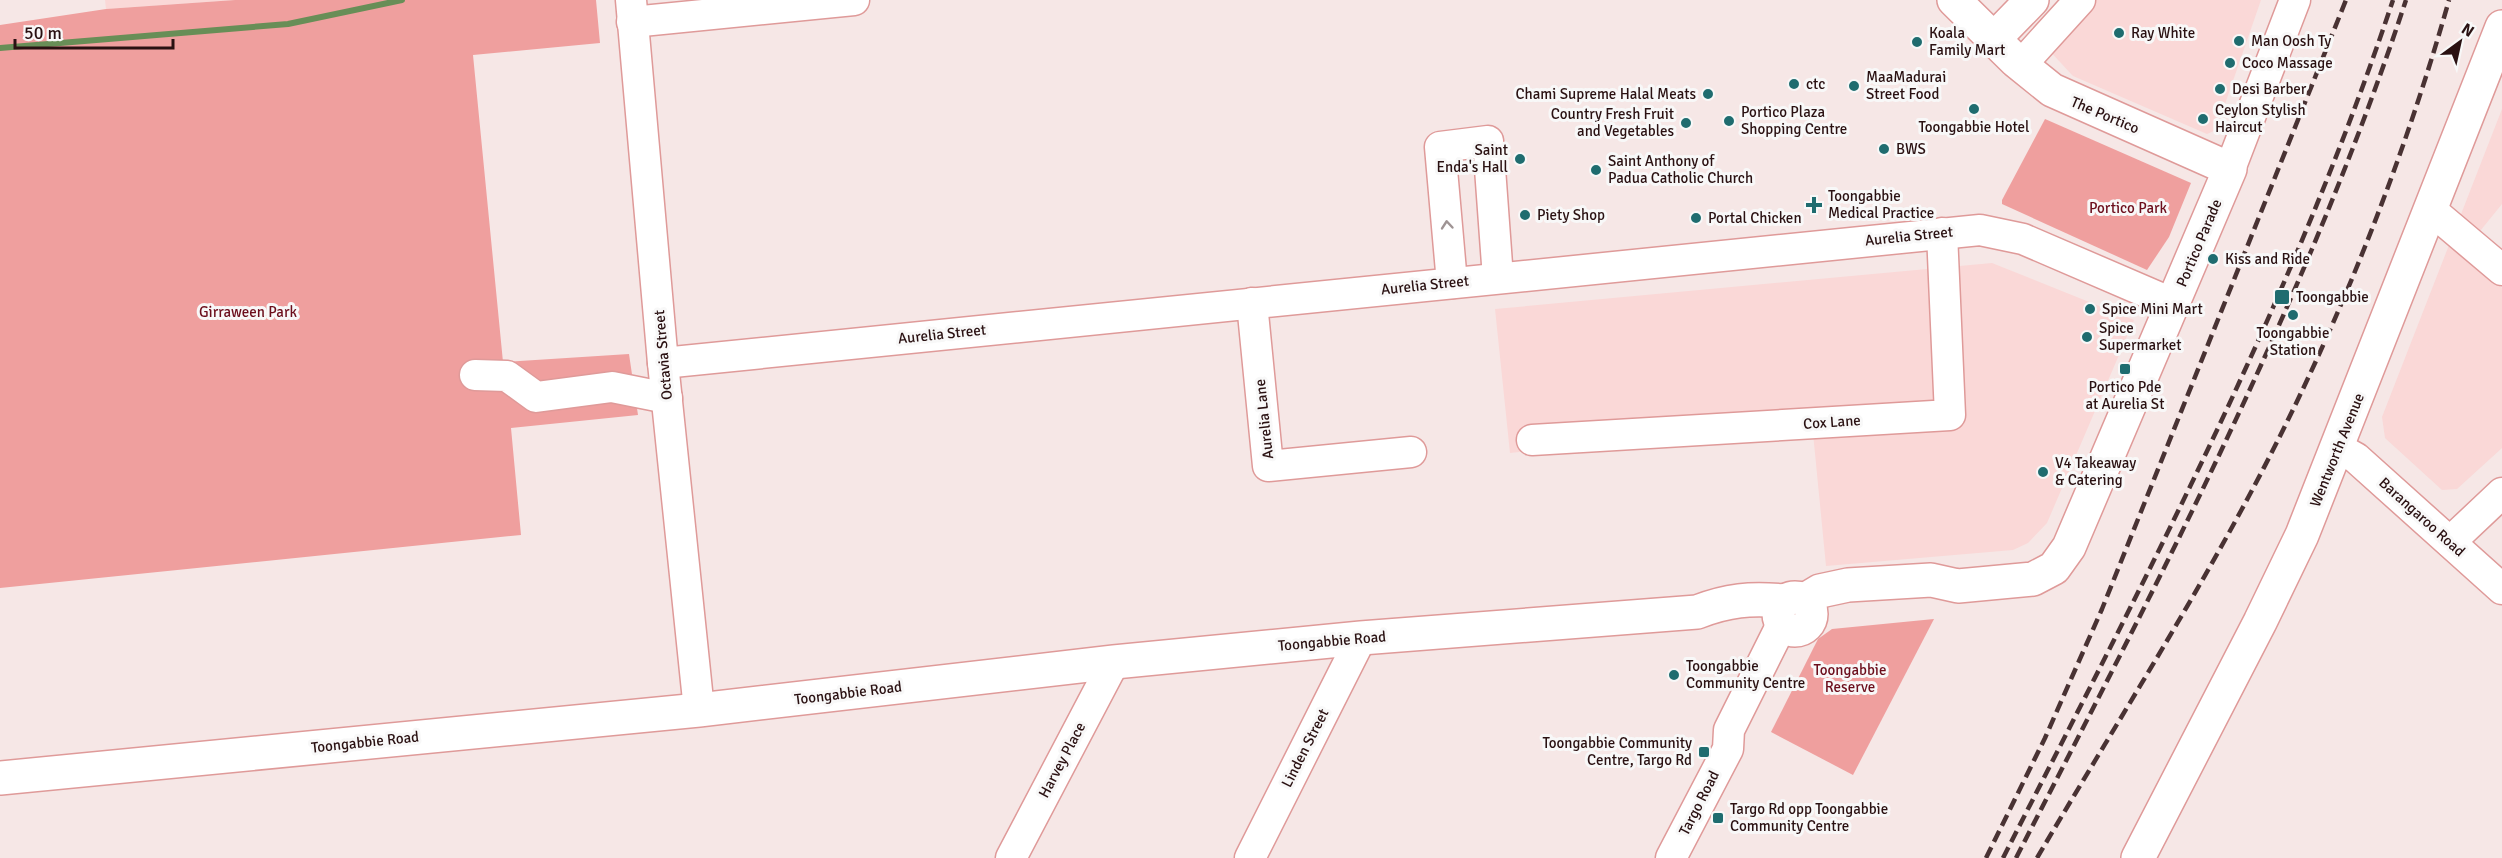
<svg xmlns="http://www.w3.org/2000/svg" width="2502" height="858" font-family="Signika,sans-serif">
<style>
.built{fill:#fad8d7}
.green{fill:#ef9f9e}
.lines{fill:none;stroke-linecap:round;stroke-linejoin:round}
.stream{stroke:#688e57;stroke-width:6}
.minor-casing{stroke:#df9a99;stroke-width:33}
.major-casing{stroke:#df9a99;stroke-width:36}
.minor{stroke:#fff;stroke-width:30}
.major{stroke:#fff;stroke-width:33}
.rail{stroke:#493233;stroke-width:4.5;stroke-dasharray:12 6;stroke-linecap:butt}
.oneway{stroke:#9f9494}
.poi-dot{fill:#1f6c6f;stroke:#f8f8f8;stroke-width:2}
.labels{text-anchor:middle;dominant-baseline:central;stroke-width:6;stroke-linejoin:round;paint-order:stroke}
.poi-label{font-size:15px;fill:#2a1112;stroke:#f8f8f8;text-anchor:start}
.street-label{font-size:15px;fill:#2a1112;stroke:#f8f8f8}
.park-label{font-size:15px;fill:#6c0e1c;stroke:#f8f8f8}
</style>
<rect width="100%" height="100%" fill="#f6e7e6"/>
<g class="built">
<polygon points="105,0 235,0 106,9"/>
<polygon points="2095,0 2261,0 2216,130 2207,134 2073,76 2047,48"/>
<polygon points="2502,109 2502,204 2463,252 2502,288 2502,448 2457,489 2442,490 2385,438 2382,417"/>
<polygon points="1992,263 2134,320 2047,523 2028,543 2013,550 1826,566 1813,433 1627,441 1510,453 1495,309"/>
</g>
<g class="green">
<polygon points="235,0 596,0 600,43 473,55 503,362 629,354 638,415 511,428 521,535 0,588 0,25 106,9"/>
<polygon points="2045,119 2191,183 2169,237 2147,270 2002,204 2002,200"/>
<polygon points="1934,619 1853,775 1771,732 1818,639 1832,629"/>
</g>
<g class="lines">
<polyline class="stream" points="0,48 288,24 402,0"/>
<g class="minor-casing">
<g id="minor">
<polyline points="631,0 663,363 699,710"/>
<polyline points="632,22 854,0"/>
<polyline points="2021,65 2080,0"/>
<polyline points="2230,169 2295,0"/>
<polyline points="2431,210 2502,270"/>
<polyline points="1452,283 1440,147 1488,141 1498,278"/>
<polyline points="1252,303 1268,466 1411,452"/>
<polyline points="663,363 1980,230 2023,239 2174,304"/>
<polyline points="475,375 507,376 536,397 612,387 667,398"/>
<polyline points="1532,440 1950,415 1942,233"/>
<polyline points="2338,448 2356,458 2502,589"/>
<polyline points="2450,542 2502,493"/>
<polyline points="1011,858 1114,662"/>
<polyline points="1250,858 1361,638"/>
<polyline points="1671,858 1728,749 1729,730 1782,624"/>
</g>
</g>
<g class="major-casing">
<g id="major">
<polyline points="1994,39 2032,0"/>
<circle cx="1795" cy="614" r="16"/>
<polyline points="1805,600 1820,591 1848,585 1931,580 1958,586 2033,579 2054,568 2069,547 2230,169 2052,90 2016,61 1954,0"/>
<path d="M0,778L699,710L1114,662L1361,638L1697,612C1728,600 1750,598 1784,601"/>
<polyline points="2138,858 2260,622 2302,535 2502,27"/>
</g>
</g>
<use href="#minor" class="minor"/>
<use href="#major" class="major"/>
<g class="rail">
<polyline points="1986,858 2045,738 2102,609 2346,0"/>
<path d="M2003,858C2146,577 2293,300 2393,0"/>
<path d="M2016,858C2160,578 2307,300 2406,0"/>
<path d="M2037,858C2118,720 2205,585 2277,442C2348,301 2406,152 2449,0"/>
</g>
</g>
<defs><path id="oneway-chevron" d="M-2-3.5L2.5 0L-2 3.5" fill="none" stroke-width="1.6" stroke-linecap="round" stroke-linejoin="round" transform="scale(1.5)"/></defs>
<use class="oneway" href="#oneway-chevron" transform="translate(1447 225) rotate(-95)"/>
<g class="poi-dot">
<circle cx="2119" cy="33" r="6"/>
<circle cx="2239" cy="41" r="6"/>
<circle cx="1917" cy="42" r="6"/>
<circle cx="2230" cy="63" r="6"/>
<circle cx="1794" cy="84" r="6"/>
<circle cx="1854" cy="86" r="6"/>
<circle cx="2220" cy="89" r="6"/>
<circle cx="1708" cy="94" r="6"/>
<circle cx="1974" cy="109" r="6"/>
<circle cx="2203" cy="119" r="6"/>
<circle cx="1729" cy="121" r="6"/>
<circle cx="1686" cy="123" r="6"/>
<circle cx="1884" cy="149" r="6"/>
<circle cx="1520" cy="159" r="6"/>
<circle cx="1596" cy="170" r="6"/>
<path d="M1811 196h6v6h6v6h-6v6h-6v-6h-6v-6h6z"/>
<circle cx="1525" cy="215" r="6"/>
<circle cx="1696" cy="218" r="6"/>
<circle cx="2213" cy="259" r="6"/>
<rect x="2274" y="289" width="16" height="16" rx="3"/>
<circle cx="2090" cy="309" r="6"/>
<circle cx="2293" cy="315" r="6"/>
<circle cx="2087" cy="337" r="6"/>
<rect x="2119" y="363" width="12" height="12" rx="3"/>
<circle cx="2043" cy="472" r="6"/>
<circle cx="1674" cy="675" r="6"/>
<rect x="1698" y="746" width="12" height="12" rx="3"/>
<rect x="1712" y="812" width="12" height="12" rx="3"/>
</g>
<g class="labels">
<g class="poi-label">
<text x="1929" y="33">Koala<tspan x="1929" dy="17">Family Mart</tspan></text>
<text x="2131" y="33">Ray White</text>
<text x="2251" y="41">Man Oosh Ty</text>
<text x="2242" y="63">Coco Massage</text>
<text x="1866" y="77">MaaMadurai<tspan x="1866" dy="17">Street Food</tspan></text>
<text x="1806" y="84">ctc</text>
<text x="2232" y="89">Desi Barber</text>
<text x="1696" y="94" text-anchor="end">Chami Supreme Halal Meats</text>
<text x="2215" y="110">Ceylon Stylish<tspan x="2215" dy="17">Haircut</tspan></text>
<text x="1741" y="112">Portico Plaza<tspan x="1741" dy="17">Shopping Centre</tspan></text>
<text x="1674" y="114" text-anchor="end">Country Fresh Fruit<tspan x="1674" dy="17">and Vegetables</tspan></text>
<text x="1974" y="127" text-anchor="middle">Toongabbie Hotel</text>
<text x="1896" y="149">BWS</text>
<text x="1508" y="150" text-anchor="end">Saint<tspan x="1508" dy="17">Enda's Hall</tspan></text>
<text x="1608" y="161">Saint Anthony of<tspan x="1608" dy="17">Padua Catholic Church</tspan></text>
<text x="1828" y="196">Toongabbie<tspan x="1828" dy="17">Medical Practice</tspan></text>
<text x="1537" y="215">Piety Shop</text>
<text x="1708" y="218">Portal Chicken</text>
<text x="2225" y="259">Kiss and Ride</text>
<text x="2296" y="297">Toongabbie</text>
<text x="2102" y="309">Spice Mini Mart</text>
<text x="2099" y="328">Spice<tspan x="2099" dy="17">Supermarket</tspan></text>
<text x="2293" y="333" text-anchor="middle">Toongabbie<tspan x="2293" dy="17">Station</tspan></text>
<text x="2125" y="387" text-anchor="middle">Portico Pde<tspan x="2125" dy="17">at Aurelia St</tspan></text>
<text x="2055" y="463">V4 Takeaway<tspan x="2055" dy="17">&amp; Catering</tspan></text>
<text x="1686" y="666">Toongabbie<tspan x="1686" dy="17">Community Centre</tspan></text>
<text x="1692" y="743" text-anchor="end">Toongabbie Community<tspan x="1692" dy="17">Centre, Targo Rd</tspan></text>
<text x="1730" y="809">Targo Rd opp Toongabbie<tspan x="1730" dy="17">Community Centre</tspan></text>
</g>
<g class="street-label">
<text transform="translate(2105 115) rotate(23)">The Portico</text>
<text transform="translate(1909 236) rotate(-6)">Aurelia Street</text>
<text transform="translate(2199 243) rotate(-67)">Portico Parade</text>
<text transform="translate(1425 285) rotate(-6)">Aurelia Street</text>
<text transform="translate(942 334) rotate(-6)">Aurelia Street</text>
<text transform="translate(663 355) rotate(-95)">Octavia Street</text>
<text transform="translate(1264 419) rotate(-96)">Aurelia Lane</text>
<text transform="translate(1832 422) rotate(-4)">Cox Lane</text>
<text transform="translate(2337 450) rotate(-68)">Wentworth Avenue</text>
<text transform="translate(2422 517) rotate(42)">Barangaroo Road</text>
<text transform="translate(1332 641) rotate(-5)">Toongabbie Road</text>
<text transform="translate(848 693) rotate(-7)">Toongabbie Road</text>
<text transform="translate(365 742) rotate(-6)">Toongabbie Road</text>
<text transform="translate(1305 748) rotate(-63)">Linden Street</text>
<text transform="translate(1062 760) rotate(-62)">Harvey Place</text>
<text transform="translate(1699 803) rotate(-63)">Targo Road</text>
</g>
<g class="park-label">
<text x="2128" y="208">Portico Park</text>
<text x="248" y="312">Girraween Park</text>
<text x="1850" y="670">Toongabbie<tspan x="1850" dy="17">Reserve</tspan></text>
</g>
</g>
<g transform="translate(2460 42) rotate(33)" stroke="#f8f8f8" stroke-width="4.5" paint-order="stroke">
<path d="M0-4.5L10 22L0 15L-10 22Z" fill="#2a1112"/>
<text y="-9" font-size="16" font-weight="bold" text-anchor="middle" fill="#2a1112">N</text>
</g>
<path d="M15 39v9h158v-9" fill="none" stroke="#2a1112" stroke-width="3"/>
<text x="24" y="39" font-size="18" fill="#2a1112" stroke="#f8f8f8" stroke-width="4.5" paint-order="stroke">50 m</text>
</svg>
